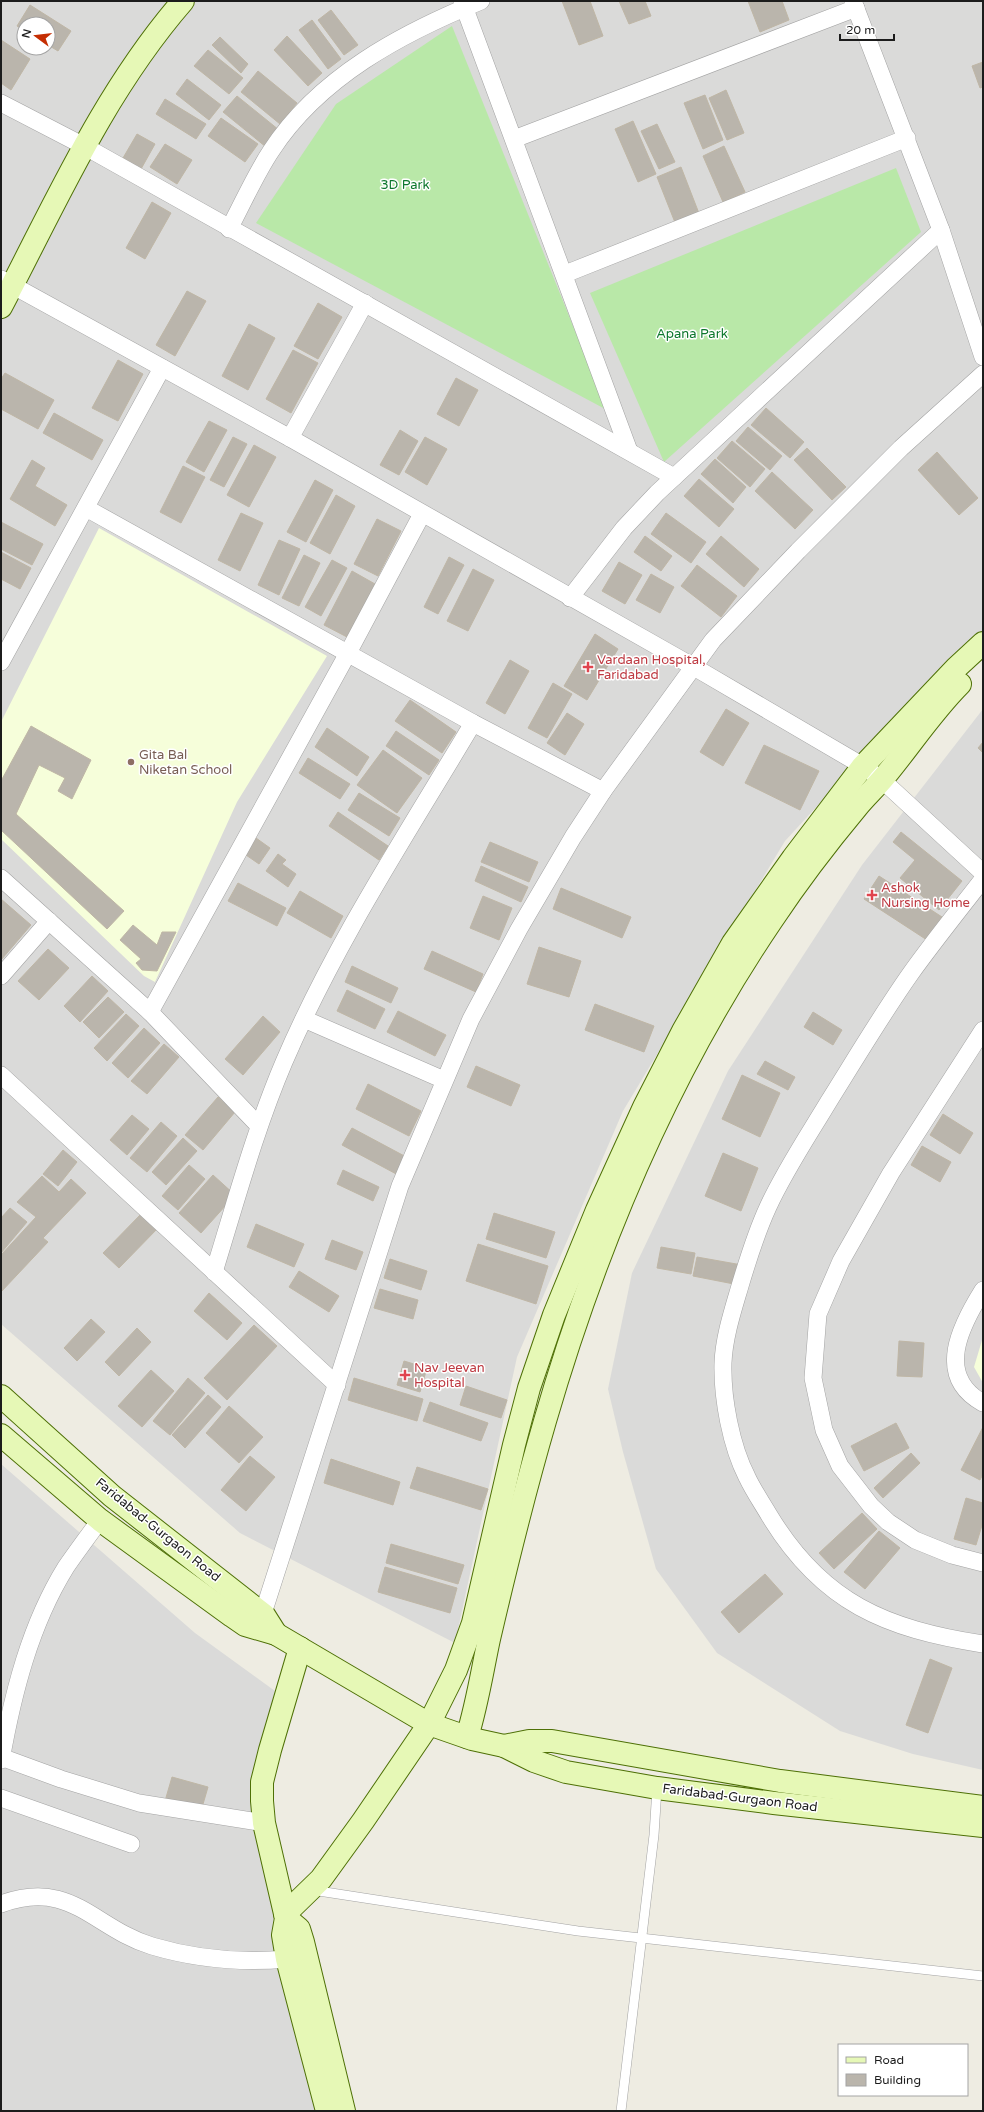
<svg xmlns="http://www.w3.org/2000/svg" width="984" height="2112" font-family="'Varela Round',sans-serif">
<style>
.residential{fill:#dadad9;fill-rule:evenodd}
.education{fill:#f6feda}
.grass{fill:#b9e8a8}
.building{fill:#bab5ac;stroke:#bfb6a5}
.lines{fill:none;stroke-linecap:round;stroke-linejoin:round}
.lane-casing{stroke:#a3a3a3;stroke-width:10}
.street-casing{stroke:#a3a3a3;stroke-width:18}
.secondary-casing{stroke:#4e7006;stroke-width:24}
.lane{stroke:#fff;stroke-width:9}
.street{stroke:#fff;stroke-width:17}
.secondary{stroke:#e6f8b6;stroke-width:22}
.health-dot{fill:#e0444e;stroke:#fff;stroke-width:1.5}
.education-dot{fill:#8d6e63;stroke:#fff;stroke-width:1.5}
.labels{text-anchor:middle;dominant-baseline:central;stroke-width:3;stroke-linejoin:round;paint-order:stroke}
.park-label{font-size:13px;fill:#0d782d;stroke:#fff}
.health-label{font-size:13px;fill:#be3a42;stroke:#fff;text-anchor:start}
.education-label{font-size:13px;fill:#785e54;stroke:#fff;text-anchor:start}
.street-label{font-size:13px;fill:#1c1c1c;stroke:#fff}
</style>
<rect width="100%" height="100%" fill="#eeece2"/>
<g class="residential">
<path d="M1,1H983V634L921,693L785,841L623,1111L517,1357L455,1643L240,1533L1,1324ZM24,24H48V48H24Z"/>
<polygon points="983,709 983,1770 913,1754 840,1731 717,1653 656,1569 623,1452 608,1389 632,1273 728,1071 862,865"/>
<polygon points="1,1464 195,1633 275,1691 252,1782 319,2111 1,2111"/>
</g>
<g class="education">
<polygon points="99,528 327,656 237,802 155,982 144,976 1,839 1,722"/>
<polygon points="983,1337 983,1383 974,1367"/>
</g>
<g class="grass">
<polygon points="452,26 607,410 256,223 336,104"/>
<polygon points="896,168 921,232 664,462 590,293"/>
</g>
<g class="building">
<polygon points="562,1 590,1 603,36 579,45"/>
<polygon points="619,1 645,1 651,16 629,24"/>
<polygon points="748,1 782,1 789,20 760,32"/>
<polygon points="30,5 71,31 58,51 48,45 48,24 24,24 24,30 17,26"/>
<polygon points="331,10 358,45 344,55 318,20"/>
<polygon points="312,20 341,59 328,69 299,30"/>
<polygon points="287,36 322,73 308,86 274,50"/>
<polygon points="220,37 248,64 241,73 212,45"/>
<polygon points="1,40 30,59 11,90 1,83"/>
<polygon points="208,50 243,78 229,94 194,66"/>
<polygon points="983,62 983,87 980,88 972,66"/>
<polygon points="258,71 297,103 280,124 241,92"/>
<polygon points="187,79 221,105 209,120 176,94"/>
<polygon points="726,90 744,133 727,140 709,98"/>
<polygon points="705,95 723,140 703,149 684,103"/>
<polygon points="237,96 279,130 266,147 223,112"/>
<polygon points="165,99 206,124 196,139 156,114"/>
<polygon points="221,118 258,144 245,162 208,136"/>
<polygon points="633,121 656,174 638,182 615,129"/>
<polygon points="657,124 675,162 659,169 641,131"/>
<polygon points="137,134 155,144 141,169 123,158"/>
<polygon points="165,144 192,160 177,184 150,167"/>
<polygon points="724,146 745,192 723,202 703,156"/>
<polygon points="681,167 700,216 676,225 657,177"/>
<polygon points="152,202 171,213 145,259 126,248"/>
<polygon points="187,291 206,301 175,356 156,345"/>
<polygon points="318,303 342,317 318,359 294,346"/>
<polygon points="249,324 275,338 248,390 222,376"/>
<polygon points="293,350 318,363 291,413 266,399"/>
<polygon points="118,360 143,374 118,421 92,408"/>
<polygon points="5,373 54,400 38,429 1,409 1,379"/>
<polygon points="456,378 478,390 459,426 437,414"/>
<polygon points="766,408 804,442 790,458 751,425"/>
<polygon points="54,413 103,440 92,460 43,433"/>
<polygon points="209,421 227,430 204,472 186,462"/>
<polygon points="748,427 782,456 770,470 736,441"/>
<polygon points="400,430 418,441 399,475 380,465"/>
<polygon points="233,437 247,444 224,487 210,480"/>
<polygon points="425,437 447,449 427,485 405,472"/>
<polygon points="732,441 765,469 750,487 717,458"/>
<polygon points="254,445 276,457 249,507 227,495"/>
<polygon points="807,448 846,487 832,500 794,460"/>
<polygon points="937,452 978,498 959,515 918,470"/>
<polygon points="715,459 746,487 733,503 701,474"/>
<polygon points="32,460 45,468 35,486 67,505 55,526 10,499"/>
<polygon points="183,466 205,477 181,523 160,512"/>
<polygon points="772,472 813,510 795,529 755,491"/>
<polygon points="699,479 734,509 719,527 684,496"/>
<polygon points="315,480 333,490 306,542 287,532"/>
<polygon points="336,495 355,506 330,554 310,543"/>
<polygon points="241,513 263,523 240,571 218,560"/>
<polygon points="666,513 706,542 691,563 651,534"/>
<polygon points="377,519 401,531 378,576 354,564"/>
<polygon points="1,522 43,544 32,565 1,549"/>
<polygon points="645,536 672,556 661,571 634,552"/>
<polygon points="721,536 759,569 744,587 706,554"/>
<polygon points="279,540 300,549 279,595 258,585"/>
<polygon points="1,552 31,568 20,589 1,579"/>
<polygon points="304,555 320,563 299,606 282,598"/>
<polygon points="449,557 464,565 438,614 424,607"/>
<polygon points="332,560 347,568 321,616 305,607"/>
<polygon points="619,562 642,575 625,604 602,591"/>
<polygon points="697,565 737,596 721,617 681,586"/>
<polygon points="473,569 494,580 468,631 447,621"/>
<polygon points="352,571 375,584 347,637 324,625"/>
<polygon points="651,574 674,587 660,613 636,600"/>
<polygon points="595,634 618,649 587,700 564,686"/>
<polygon points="510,660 529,671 505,714 486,703"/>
<polygon points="553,683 572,694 547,738 528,728"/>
<polygon points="410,700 456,732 442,753 395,721"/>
<polygon points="726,709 749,723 723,766 700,752"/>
<polygon points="567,713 584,724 565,755 547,743"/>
<polygon points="31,726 91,760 72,799 58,791 65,778 39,765 16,814 124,911 107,929 1,830 1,781"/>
<polygon points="327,728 369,757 357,776 315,747"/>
<polygon points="396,731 439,760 429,775 386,746"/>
<polygon points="983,742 983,753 978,748"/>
<polygon points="764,745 819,771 800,810 745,783"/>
<polygon points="383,750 422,778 397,813 357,785"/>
<polygon points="308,758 350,784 340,799 299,773"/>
<polygon points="359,793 400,818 389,836 348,810"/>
<polygon points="338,812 388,846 379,860 329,826"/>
<polygon points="901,832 962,881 939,910 900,878 915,860 893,842"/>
<polygon points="256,838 270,848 259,864 246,855"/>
<polygon points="490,842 538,862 529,882 481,862"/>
<polygon points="278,854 286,860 282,864 296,874 288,887 266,871"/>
<polygon points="481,866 528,887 521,902 475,881"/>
<polygon points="879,876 942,917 927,940 864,899"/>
<polygon points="238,883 286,908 277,926 228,901"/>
<polygon points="561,888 631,917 622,938 553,909"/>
<polygon points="300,891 343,916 331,938 287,913"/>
<polygon points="483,896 512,908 499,940 470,928"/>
<polygon points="1,899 31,925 1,960"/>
<polygon points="133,925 157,945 162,932 176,932 157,971 142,970 136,963 141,959 120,940"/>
<polygon points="539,947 581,961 569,997 527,984"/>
<polygon points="48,949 69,968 39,1000 18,981"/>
<polygon points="432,951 483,974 476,992 424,969"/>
<polygon points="352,966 398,988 391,1003 345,982"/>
<polygon points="92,976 108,991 80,1022 64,1006"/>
<polygon points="347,990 385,1009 375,1029 337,1011"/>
<polygon points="108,997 124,1012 99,1038 83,1022"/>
<polygon points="595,1004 654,1026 644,1052 585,1030"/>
<polygon points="398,1011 446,1035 435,1056 387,1032"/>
<polygon points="813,1012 842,1030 833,1045 804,1027"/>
<polygon points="126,1014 139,1026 107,1061 94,1048"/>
<polygon points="263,1016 280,1032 243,1075 225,1059"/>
<polygon points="144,1028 160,1043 128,1078 112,1063"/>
<polygon points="164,1044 179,1057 147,1094 131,1081"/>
<polygon points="765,1061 795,1077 788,1090 757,1074"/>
<polygon points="476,1066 520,1085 511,1106 467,1087"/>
<polygon points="742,1075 780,1093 760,1137 722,1119"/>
<polygon points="368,1084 421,1111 409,1136 356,1109"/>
<polygon points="218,1097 235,1112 203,1150 185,1135"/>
<polygon points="943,1114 973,1133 960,1154 930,1135"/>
<polygon points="132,1115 149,1129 127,1155 110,1140"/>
<polygon points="161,1122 177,1136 147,1172 130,1158"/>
<polygon points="352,1128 410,1159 400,1176 342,1145"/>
<polygon points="183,1138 197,1151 166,1185 152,1172"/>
<polygon points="922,1146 951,1162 940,1182 911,1165"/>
<polygon points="63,1150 77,1162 58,1186 43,1174"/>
<polygon points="723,1153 758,1168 741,1211 705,1196"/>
<polygon points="189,1165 205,1179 178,1210 162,1196"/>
<polygon points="343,1170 379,1187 373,1201 337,1184"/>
<polygon points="213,1175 235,1195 201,1233 179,1213"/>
<polygon points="42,1176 59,1192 71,1179 86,1193 43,1238 48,1242 1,1292 1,1255 36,1217 17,1202"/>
<polygon points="10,1208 27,1222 1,1253 1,1218"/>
<polygon points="142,1213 158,1228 119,1268 103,1253"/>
<polygon points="494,1213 555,1232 546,1258 486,1239"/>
<polygon points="256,1224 304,1244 294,1267 247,1247"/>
<polygon points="332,1240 363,1252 356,1270 325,1259"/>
<polygon points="478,1244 548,1266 536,1304 466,1281"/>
<polygon points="661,1247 695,1253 691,1274 657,1268"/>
<polygon points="697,1257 742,1265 739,1285 693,1276"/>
<polygon points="390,1259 427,1271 421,1290 384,1278"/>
<polygon points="299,1271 339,1296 329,1312 289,1287"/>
<polygon points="380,1289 418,1300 413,1319 374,1308"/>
<polygon points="209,1293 242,1323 227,1340 194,1311"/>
<polygon points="91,1319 105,1332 77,1361 64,1348"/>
<polygon points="254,1325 277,1346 227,1400 204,1378"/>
<polygon points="137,1328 151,1342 119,1376 105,1362"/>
<polygon points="899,1341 924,1343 922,1377 897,1376"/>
<polygon points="404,1361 427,1368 420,1392 397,1385"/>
<polygon points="151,1370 174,1391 142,1427 118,1406"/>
<polygon points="188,1378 205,1393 170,1435 153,1421"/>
<polygon points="354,1378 423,1399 417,1421 348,1400"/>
<polygon points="466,1386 507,1400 501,1418 460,1405"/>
<polygon points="208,1395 221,1407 185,1448 172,1435"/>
<polygon points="430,1402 488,1423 481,1441 423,1421"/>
<polygon points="229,1406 263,1437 239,1463 206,1433"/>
<polygon points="896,1423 909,1448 864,1471 851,1446"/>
<polygon points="983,1427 983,1474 980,1480 961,1470"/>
<polygon points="911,1453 920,1463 883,1498 874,1488"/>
<polygon points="250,1456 275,1477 246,1511 221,1490"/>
<polygon points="331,1459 400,1482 393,1505 324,1483"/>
<polygon points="417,1467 488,1489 481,1510 410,1488"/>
<polygon points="966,1498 983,1503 983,1522 976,1545 954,1539"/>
<polygon points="862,1513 877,1529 834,1569 819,1553"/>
<polygon points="879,1531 900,1548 865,1589 844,1572"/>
<polygon points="391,1544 464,1565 458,1584 386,1563"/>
<polygon points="385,1567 457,1588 450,1613 378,1592"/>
<polygon points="765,1574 783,1594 739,1633 721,1612"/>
<polygon points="930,1659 952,1668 928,1733 906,1725"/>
<polygon points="172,1777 208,1787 201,1811 165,1801"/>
</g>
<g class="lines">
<g class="lane-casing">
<g id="lane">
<polyline points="312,1890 578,1931 983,1976"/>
<polyline points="621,2111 654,1835 657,1788"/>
</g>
</g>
<g class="street-casing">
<g id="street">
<polyline points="462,1 629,451"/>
<polyline points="853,1 941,230 983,357"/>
<polyline points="1,103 84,146 674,477"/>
<polyline points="514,139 856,8"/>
<path d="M229,229C243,203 255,175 271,151C319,77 402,33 481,1"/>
<polyline points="565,274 907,138"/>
<polyline points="1,279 290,438 694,667 863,766 882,780 983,873"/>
<polyline points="290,438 365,303"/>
<polyline points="86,508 473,723 603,791"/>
<polyline points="570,598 624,528 657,493 941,230"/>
<polyline points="1,662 162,368"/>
<polyline points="1,878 150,1012 259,1126"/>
<path d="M983,879C959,910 934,941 911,973C882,1014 856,1058 829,1101C808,1136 785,1170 768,1207C756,1233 748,1259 740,1286C733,1310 724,1337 723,1363C722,1398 731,1446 747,1477C753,1490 762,1503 769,1515C822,1603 886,1629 983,1644"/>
<polyline points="1,976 49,921"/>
<polyline points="150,1012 348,653 422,514"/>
<polyline points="304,1019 444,1080"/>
<polyline points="983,1030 891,1173 841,1261 818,1314 813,1378 824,1430 840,1466 871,1506 888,1522 915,1540 952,1555 983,1563"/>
<polyline points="1,1075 337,1385"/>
<path d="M214,1272C236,1201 255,1130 284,1062C335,943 407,834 473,723"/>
<path d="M983,1290C961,1325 934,1376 983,1403"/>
<polyline points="259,1626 400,1186 471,1019 519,929 573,837 603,791 713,640 798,551 901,448 983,374"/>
<polyline points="1,1757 61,1779 139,1803 264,1823"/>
<path d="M1,1760C13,1693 30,1625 66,1567C77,1551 89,1535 100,1520"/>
<polyline points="1,1798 131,1844"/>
<path d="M1,1904C71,1878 93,1928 152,1946C196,1959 242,1963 287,1959"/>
</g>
</g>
<g class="secondary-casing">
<g id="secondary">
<path d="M1,307C56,202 104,92 183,1"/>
<polyline points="1,1396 112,1496 264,1615 276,1634"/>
<polyline points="1,1435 100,1520 232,1616 245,1625 276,1634 429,1724 472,1739 504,1746 534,1761 566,1772 657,1788 774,1803 983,1826"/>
<polyline points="300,1648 270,1750 262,1782 262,1801 264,1823 286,1918 283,1935 287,1959 327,2111"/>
<path d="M467,1737C477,1705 482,1672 489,1639C506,1566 524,1493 545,1421C596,1245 669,1072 772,920C798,881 827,843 857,807C866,796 876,787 885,776C910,746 932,712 960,684"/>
<polyline points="504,1746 529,1741 552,1741 780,1781 983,1807"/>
<polyline points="285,1914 321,1879 363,1821 429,1724 456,1670 473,1623 514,1445 529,1388 554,1315 597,1210 644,1107 683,1031 733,943 793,858 863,766 956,668 983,643"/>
<polyline points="286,1918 299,1929 303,1942 344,2111"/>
</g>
</g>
<use href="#lane" class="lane"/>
<use href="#street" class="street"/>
<use href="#secondary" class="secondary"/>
</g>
<g class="health-dot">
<path d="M586 661h4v4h4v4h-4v4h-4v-4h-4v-4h4z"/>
<path d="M870 889h4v4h4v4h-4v4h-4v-4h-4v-4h4z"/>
<path d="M403 1369h4v4h4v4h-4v4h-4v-4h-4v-4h4z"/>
</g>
<circle class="education-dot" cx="131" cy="762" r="4"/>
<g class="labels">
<g class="park-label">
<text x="405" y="185">3D Park</text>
<text x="692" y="334">Apana Park</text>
</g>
<g class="health-label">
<text x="597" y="660">Vardaan Hospital,<tspan x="597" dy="15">Faridabad</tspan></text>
<text x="881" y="888">Ashok<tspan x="881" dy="15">Nursing Home</tspan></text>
<text x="414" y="1368">Nav Jeevan<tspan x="414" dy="15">Hospital</tspan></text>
</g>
<g class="education-label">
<text x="139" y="755">Gita Bal<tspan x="139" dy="15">Niketan School</tspan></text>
</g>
<g class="street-label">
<text transform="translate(158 1530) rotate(39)">Faridabad-Gurgaon Road</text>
<text transform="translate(740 1798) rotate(7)">Faridabad-Gurgaon Road</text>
</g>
</g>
<rect width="984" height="2112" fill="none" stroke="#1c1c1c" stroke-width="4"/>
<rect x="838" y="2044" width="130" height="52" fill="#ffffff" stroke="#a4a4a4"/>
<rect x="846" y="2057" width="20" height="6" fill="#e6f8b6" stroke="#a4a4a4"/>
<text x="874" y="2064" font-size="12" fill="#1c1c1c">Road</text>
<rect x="846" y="2074" width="20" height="12" fill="#bab5ac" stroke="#a4a4a4"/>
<text x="874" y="2084" font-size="12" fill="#1c1c1c">Building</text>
<g transform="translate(36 36) rotate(285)"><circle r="19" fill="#ffffff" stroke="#a4a4a4"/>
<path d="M0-3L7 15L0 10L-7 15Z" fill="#c52e03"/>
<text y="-6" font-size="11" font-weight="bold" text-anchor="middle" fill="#1c1c1c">N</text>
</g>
<path d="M840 34v6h54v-6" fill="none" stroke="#1c1c1c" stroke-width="2"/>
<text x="846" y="34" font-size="12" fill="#1c1c1c" stroke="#ffffff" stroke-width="3" paint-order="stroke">20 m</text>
</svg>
